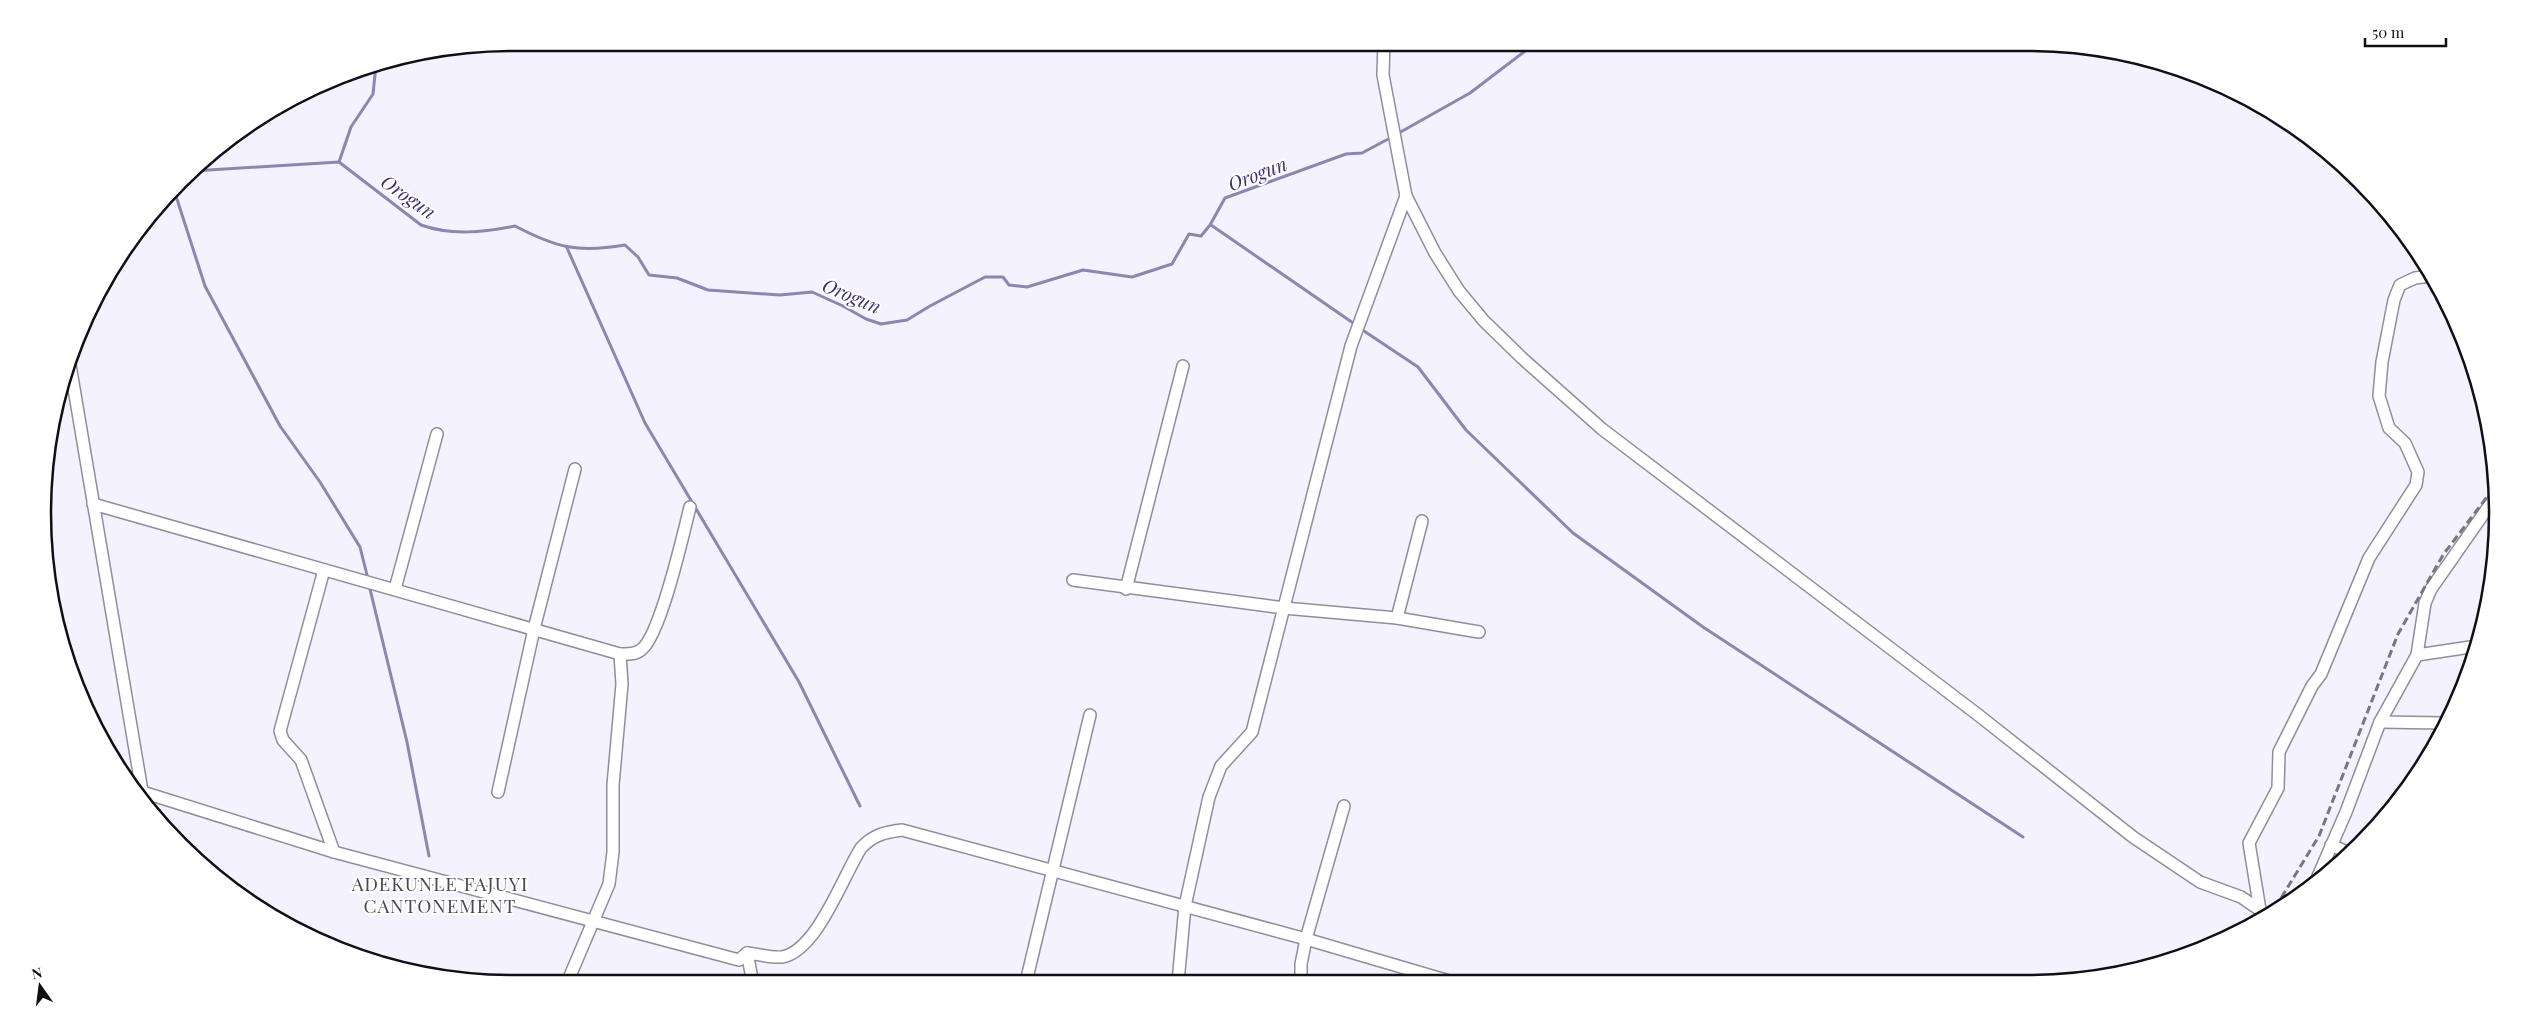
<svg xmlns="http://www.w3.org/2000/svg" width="2540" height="1026" font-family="'Playfair Display',serif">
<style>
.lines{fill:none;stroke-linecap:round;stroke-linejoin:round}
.stream{stroke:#8c86b2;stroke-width:3}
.street-casing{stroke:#8f8e99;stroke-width:14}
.street{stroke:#fff;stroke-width:11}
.rail{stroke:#77777e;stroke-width:3;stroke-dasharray:8 4;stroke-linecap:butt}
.labels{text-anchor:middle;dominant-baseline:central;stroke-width:4;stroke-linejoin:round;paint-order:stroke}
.water-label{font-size:19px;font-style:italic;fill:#412f76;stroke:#fff}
.neighbourhood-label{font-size:19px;letter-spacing:1px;fill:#4a4952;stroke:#fff}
.rim{fill:none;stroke:#101014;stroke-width:2.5}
</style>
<rect width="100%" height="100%" fill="#f3f2fe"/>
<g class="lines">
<g class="stream">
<polyline points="1397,134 1470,93 1537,42"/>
<polyline points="339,162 351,127 373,94 376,65"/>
<path d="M193,171L339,162L421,225C452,236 484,232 515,226C557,248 578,253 625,245L638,257L649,275L677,278L708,290L780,295L812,292L843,306L866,319L881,324L907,320L930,306L985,277H1003L1009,285L1027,287L1083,270L1132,277L1172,264L1189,234L1201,236L1210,225L1225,198L1346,154L1362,153L1392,137"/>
<polyline points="175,193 205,286 280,426 320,482 360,547 368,579"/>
<polyline points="1211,225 1356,325"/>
<polyline points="567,248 645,423 799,682 860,806"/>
<polyline points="1361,329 1418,367 1466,430 1573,533 1703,627 2023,837"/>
<polyline points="369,585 407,742 429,856"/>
</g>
<g class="street-casing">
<g id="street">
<polyline points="1384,42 1383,75 1406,196 1435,253 1459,291 1484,321 1522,358 1602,429 1977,714 2133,837 2200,882 2241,897 2260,910"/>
<polyline points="69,359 143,797"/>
<polyline points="93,504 620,654"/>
<polyline points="324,570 280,731 283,740 301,760 334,852"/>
<polyline points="1073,580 1284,608 1397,618 1479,632"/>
<polyline points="395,589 437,434"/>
<polyline points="1126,589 1183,366"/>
<polyline points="1397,618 1422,521"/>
<polyline points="2417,655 2477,646"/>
<polyline points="2380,722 2443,723"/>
<path d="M136,790L334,852L739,960L747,953C758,954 771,958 782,957C817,951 843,876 861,848C873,835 885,832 902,830L1306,939L1449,981"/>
<polyline points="498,792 534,629 575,469"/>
<polyline points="2331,845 2349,853"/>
<polyline points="2316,881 2346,812 2380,722 2417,655 2425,603 2431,589 2496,496"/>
<polyline points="2260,910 2249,843 2278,788 2279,752 2312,686 2321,674 2369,558 2416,485 2418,472 2405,443 2389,428 2379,396 2382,362 2394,300 2400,285 2415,278 2431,276"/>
<polyline points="747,953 753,983"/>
<polyline points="1301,981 1301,964 1306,939 1344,806"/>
<polyline points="1026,982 1090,715"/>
<polyline points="1178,982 1185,906 1209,797 1221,766 1252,732 1351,346 1406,196"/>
<path d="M567,983L609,884L613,852V785L622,684L620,654C627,654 636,655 642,649C661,633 683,535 690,507"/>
</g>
</g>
<use href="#street" class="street"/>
<polyline class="rail" points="2275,908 2319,836 2398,634 2443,555 2496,485"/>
</g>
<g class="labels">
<g class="water-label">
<text transform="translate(1257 173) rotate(-21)">Orogun</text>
<text transform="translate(409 196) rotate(35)">Orogun</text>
<text transform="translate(852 295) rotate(23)">Orogun</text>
</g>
<g class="neighbourhood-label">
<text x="440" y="883">ADEKUNLE FAJUYI<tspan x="440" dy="22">CANTONEMENT</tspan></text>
</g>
</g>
<path d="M0 0H2540V1026H0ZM513 51H2027A462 462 0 0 1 2489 513V513A462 462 0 0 1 2027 975H513A462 462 0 0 1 51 513V513A462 462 0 0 1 513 51Z" fill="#fff" fill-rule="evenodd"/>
<path class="rim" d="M513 51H2027A462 462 0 0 1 2489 513V513A462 462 0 0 1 2027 975H513A462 462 0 0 1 51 513V513A462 462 0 0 1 513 51Z"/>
<g transform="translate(40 986) rotate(346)" stroke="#ffffff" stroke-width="4" paint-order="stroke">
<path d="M0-4L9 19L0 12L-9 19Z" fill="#101014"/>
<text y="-8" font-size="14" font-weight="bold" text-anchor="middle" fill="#101014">N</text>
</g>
<path d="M2365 38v8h81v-8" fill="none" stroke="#101014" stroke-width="2.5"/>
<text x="2372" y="38" font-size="15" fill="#101014" stroke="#ffffff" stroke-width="4" paint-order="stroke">50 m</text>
</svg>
